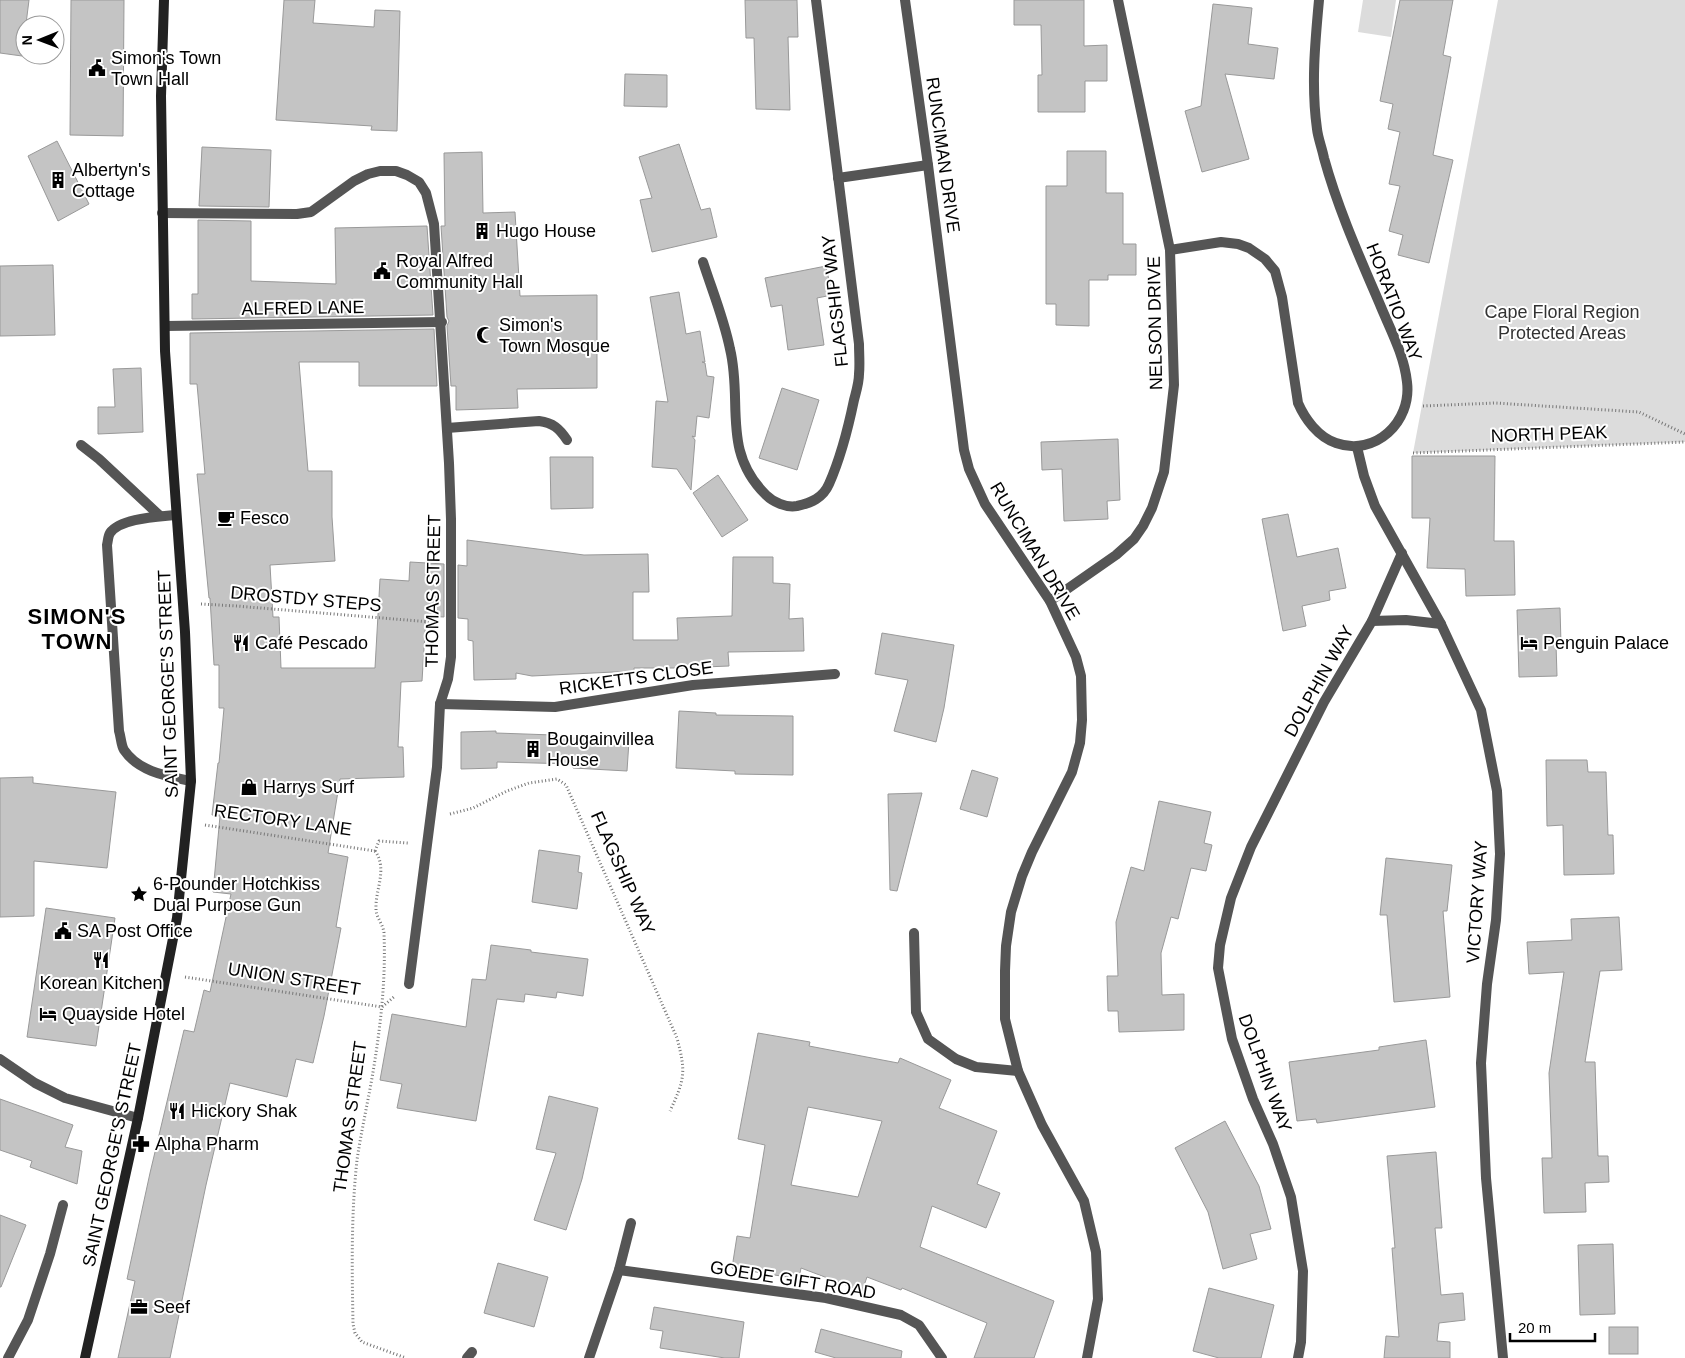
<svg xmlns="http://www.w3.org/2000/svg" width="1685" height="1358" font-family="Helvetica,sans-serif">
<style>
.green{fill:#dcdcdc}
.building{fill:#c4c4c4;stroke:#999;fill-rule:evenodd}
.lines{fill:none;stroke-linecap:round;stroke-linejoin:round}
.path{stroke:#777;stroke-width:3;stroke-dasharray:1 2.5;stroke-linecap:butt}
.service{stroke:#555;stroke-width:10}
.pedestrian{stroke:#555;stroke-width:10}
.minor{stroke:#555;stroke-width:10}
.secondary{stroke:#222;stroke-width:10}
.labels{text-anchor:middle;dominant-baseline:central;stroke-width:4;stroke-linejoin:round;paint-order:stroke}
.poi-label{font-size:18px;fill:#000;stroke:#fff;text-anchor:start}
.street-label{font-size:18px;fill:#000;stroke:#fff}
.park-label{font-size:18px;fill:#333;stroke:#fff}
.district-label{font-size:22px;font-weight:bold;letter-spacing:1px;fill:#000;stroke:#fff}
</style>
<rect width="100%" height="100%" fill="#fff"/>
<g class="green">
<polygon points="1363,0 1396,0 1391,37 1358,32"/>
<polygon points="1498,0 1685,0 1685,442 1413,453"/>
</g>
<g class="building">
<polygon points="0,0 29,0 22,56 0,53"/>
<polygon points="71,0 124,0 123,136 70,135"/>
<polygon points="284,0 315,0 313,23 374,27 375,10 400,11 397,131 371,130 372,126 276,120"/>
<polygon points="745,0 797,0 798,37 788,37 790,110 756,109 754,38 746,38"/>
<polygon points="1014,0 1084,0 1084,46 1107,45 1107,81 1085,81 1085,112 1038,112 1038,75 1042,75 1041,25 1014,25"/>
<polygon points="1400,0 1453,0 1443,55 1451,57 1433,155 1453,160 1429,263 1398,255 1403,235 1389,231 1400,186 1389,184 1400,132 1388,129 1393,104 1380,101"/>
<polygon points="1213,4 1252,8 1248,44 1278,48 1274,79 1225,74 1249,159 1202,172 1185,111 1201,106"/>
<polygon points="625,74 667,75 667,107 624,106"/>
<polygon points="57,141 89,204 58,221 28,156"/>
<polygon points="679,144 701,210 710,208 717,237 652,252 640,200 652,198 639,157"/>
<polygon points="202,147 271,150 269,207 199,206"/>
<polygon points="1067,151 1106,151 1106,193 1123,193 1123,244 1136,244 1136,275 1108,275 1108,280 1089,280 1089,326 1056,325 1056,304 1046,304 1046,186 1067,186"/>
<polygon points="482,152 483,213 515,212 520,296 597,295 597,388 517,389 518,408 456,410 456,386 451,386 447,326 449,321 447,317 441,226 445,226 444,153"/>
<polygon points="198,220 251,221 251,281 336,284 335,228 427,226 433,315 192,319 192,294 198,294"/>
<polygon points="53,265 55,335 0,336 0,266"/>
<polygon points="826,266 832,295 817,298 824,345 788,350 782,305 771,307 765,278"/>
<polygon points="679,292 686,334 700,331 705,362 702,362 705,363 707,376 714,377 709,418 697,416 695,437 692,436 695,440 691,490 677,469 652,467 656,401 668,402 650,297"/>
<polygon points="434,329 437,386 359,386 359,362 299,362 308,471 332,471 332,517 335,561 270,565 273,617 279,617 281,668 375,668 380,579 409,581 410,562 444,564 444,617 426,616 422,681 401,682 398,747 403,747 404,777 340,779 328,853 348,857 336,927 341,928 324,1016 313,1063 296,1059 287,1097 230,1083 206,1185 170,1358 118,1358 135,1281 127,1279 150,1173 184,1030 194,1032 204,990 210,992 231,894 213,892 220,816 212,815 218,763 219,763 224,708 219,708 219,665 214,665 210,598 209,598 197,474 205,474 197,384 190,384 190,333"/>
<polygon points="141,368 143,432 98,434 98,407 115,407 113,369"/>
<polygon points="782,388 819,400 797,470 759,458"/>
<polygon points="1118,439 1120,500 1107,501 1108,519 1064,521 1062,469 1042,470 1041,442"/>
<polygon points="1412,456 1495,456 1494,541 1514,541 1515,595 1466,596 1465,569 1427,568 1430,518 1412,518"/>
<polygon points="550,457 593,457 593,508 551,509"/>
<polygon points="718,475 748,520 722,537 693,493"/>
<polygon points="1288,514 1297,557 1338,548 1346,588 1329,591 1330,600 1302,606 1306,626 1283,631 1262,519"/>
<polygon points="467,540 584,555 648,554 649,592 633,592 633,640 678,640 677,618 732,616 733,557 773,557 773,583 790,584 789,619 803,618 804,651 728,652 729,666 680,668 634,668 634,671 532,676 516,673 516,679 474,680 473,641 468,640 468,619 458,618 458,565 467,566"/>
<polygon points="1560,608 1561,644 1556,644 1557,676 1519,677 1517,610"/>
<polygon points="882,633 954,645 944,708 936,742 894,731 908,680 875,674"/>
<polygon points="679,711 716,713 716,715 793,716 793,775 735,774 735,771 676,768"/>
<polygon points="496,731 496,733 553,735 553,737 629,741 627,771 573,768 573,764 497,762 497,768 461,769 461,732"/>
<polygon points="1546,760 1587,760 1588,772 1606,772 1608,835 1613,835 1614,874 1564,875 1563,825 1547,826"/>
<polygon points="972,770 998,778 987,817 960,809"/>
<polygon points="33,777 33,783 116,792 107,868 34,861 34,916 0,917 0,778"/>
<polygon points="922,793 897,891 890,890 888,794"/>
<polygon points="1159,801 1211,812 1204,843 1212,845 1206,871 1191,868 1178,919 1171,917 1161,953 1162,995 1184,994 1184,1030 1119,1032 1118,1011 1108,1011 1107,976 1118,976 1116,922 1131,867 1144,871"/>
<polygon points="539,850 580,856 578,872 582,873 577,909 532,902"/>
<polygon points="1386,858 1452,865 1447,911 1443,911 1450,997 1394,1002 1387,915 1380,915"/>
<polygon points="46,908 115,918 96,1046 27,1037"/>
<polygon points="1619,917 1622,970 1600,971 1585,1062 1595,1062 1598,1156 1608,1156 1609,1182 1585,1183 1586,1212 1544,1213 1542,1158 1552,1158 1549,1073 1564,972 1529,974 1527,942 1572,940 1571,919"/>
<polygon points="491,945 531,950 531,952 588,959 583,996 557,992 556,998 525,994 524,1002 497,999 476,1121 397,1108 402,1084 380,1080 392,1014 466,1027 472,979 486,980"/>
<path d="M758,1033L810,1042L809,1046L898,1063L900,1058L951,1080L939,1108L997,1131L977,1184L1000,1193L986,1228L932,1206L920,1247L1054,1301L1034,1358H974L987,1323L902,1288L901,1290L867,1277L862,1291L801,1268L799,1279L732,1268L737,1236L750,1238L765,1145L738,1139ZM808,1107L882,1121L858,1197L791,1185Z"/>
<polygon points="1426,1040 1435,1107 1317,1123 1316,1119 1297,1121 1289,1062 1379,1050 1379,1047"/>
<polygon points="549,1096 598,1108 582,1179 566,1230 534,1220 556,1153 536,1149"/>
<polygon points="0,1099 73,1125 65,1147 82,1151 77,1184 30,1167 32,1161 0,1150"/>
<polygon points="1225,1121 1259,1186 1271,1229 1250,1234 1257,1259 1223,1269 1208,1212 1175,1148"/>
<polygon points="1436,1152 1442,1228 1435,1228 1441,1295 1463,1293 1465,1320 1439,1323 1437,1341 1450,1342 1450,1358 1384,1358 1386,1336 1399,1337 1392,1248 1395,1248 1387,1156"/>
<polygon points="0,1215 26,1225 1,1287 0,1287"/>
<polygon points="1613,1244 1615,1314 1580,1315 1578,1245"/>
<polygon points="498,1263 548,1277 534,1327 484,1313"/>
<polygon points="1209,1288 1274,1305 1261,1358 1219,1358 1193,1351"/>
<polygon points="654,1307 744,1322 739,1358 725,1358 660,1348 663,1331 650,1329"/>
<rect x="1609" y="1327" width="29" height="27"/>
<polygon points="821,1329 902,1351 901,1358 836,1358 815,1352"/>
</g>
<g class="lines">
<g class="path">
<polyline points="1423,406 1495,403 1639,412 1685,434"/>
<polyline points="1413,453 1685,442"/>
<polyline points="201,604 236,606 431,622"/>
<path d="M450,814L473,808L507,791L529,783L557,779L566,785L677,1038C686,1072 685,1079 670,1111"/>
<polyline points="205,825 375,851"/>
<path d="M375,851C388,869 375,890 376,909C376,918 384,925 384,934C386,982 380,1031 372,1078C367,1106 361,1133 357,1160C351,1215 352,1269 353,1324L355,1333L362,1342L406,1358"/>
<polyline points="375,851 379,841 408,843"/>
<polyline points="185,977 382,1007 395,996"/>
</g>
<g class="service">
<polyline points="81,445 99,459 160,516"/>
<path d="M176,515C158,517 121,518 110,533C108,536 108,541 107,545L119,731C121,737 121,745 124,750C139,772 167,776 191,781"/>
<polyline points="0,1059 35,1083 65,1098 138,1118"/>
<polyline points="8,1358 28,1320 50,1254 63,1205"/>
</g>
<polyline class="pedestrian" points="165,326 442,322"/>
<g class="minor">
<polyline points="905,0 928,165 964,450 969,469 985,504 1050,601 1076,657 1081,676 1082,720 1080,743 1072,772 1032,852 1022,876 1011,912 1006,946 1005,971 1005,1019 1018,1071 1042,1125 1084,1201 1096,1252 1098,1299 1087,1358"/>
<polyline points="838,178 928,165"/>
<polyline points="162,213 297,214 311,212 354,181 368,174 380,171 396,171 407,175 419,182 426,193 434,224 449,463 451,519 451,657 448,679 440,704 437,767 409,984"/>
<path d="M1170,250L1221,242L1238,244L1249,248L1265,259L1275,271L1282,297L1298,403C1305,419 1318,437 1336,443C1375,457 1412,422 1407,382C1404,355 1391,331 1381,307C1360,258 1338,209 1324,158C1322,148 1318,138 1317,129C1311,86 1315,43 1319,0"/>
<path d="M703,262C712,290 724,319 730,349C743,402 721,451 766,495C773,502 786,508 797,506C811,503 823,498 829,484C841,457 848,429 854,400C856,392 859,383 859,374C860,364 859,354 859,344L816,0"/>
<path d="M447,428L539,421C553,423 559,428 567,440"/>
<polyline points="1357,447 1364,476 1375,506 1441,624 1481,710 1497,791 1500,854 1496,920 1487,984 1481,1063 1486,1178 1503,1358"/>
<polyline points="1050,601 1116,555 1134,539 1143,526 1152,508 1164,472 1174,385 1170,250 1118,0"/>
<polyline points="1372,621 1406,620 1441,624"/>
<polyline points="440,704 555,707 693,685 835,674"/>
<polyline points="914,933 916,1012 928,1039 956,1059 976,1067 1018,1071"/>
<polyline points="619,1270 826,1298 901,1315 919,1325 942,1358"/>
<polyline points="467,1358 472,1352"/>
<polyline points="589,1358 619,1270 631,1223"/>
<polyline points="1298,1358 1301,1342 1303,1271 1291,1197 1273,1144 1253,1099 1232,1039 1218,968 1220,945 1231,898 1251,847 1324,702 1372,621 1402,553"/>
</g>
<polyline class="secondary" points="85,1358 138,1118 177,918 191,781 185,632 165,351 161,96 164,0"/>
</g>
<defs>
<g id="civic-bare" transform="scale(1.35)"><path d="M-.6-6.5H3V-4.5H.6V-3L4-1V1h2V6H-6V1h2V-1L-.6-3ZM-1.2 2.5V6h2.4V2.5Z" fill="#000" stroke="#fff" stroke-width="2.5" paint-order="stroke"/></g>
<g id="building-bare" transform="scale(1.35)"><path d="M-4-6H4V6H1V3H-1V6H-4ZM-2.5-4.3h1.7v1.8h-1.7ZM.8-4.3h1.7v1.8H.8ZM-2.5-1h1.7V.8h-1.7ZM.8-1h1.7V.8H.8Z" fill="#000" stroke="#fff" stroke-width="2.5" paint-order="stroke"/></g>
<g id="mosque-bare" transform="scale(1.35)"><path d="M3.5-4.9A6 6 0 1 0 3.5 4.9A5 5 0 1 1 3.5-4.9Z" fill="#000" stroke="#fff" stroke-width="2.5" paint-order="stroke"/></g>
<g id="cafe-bare" transform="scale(1.35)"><path d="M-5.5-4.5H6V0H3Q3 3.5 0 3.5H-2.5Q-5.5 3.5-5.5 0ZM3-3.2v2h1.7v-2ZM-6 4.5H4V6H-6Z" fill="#000" stroke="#fff" stroke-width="2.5" paint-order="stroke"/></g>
<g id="restaurant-bare" transform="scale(1.35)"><path d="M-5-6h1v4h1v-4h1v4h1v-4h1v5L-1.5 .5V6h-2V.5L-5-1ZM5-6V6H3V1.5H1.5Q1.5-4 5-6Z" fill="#000" stroke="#fff" stroke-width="2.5" paint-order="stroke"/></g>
<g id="hotel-bare" transform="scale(1.35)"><path d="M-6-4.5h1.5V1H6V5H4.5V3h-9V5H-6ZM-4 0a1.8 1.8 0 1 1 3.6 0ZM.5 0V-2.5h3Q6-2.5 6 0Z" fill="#000" stroke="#fff" stroke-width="2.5" paint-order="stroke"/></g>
<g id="shop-bare" transform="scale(1.35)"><path d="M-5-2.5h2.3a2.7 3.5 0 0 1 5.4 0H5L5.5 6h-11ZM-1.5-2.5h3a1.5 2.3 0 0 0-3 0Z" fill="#000" stroke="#fff" stroke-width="2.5" paint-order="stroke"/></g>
<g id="sight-bare" transform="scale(1.35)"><path d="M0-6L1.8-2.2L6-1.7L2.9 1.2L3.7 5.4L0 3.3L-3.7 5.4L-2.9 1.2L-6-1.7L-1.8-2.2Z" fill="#000" stroke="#fff" stroke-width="2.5" paint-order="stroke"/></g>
<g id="pharmacy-bare" transform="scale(1.35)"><path d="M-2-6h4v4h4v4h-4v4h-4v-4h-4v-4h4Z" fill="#000" stroke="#fff" stroke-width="2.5" paint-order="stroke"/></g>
<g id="office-bare" transform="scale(1.35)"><path d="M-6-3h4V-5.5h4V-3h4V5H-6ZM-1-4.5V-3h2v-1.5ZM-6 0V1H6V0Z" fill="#000" stroke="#fff" stroke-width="2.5" paint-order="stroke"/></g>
</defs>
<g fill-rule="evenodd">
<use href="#civic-bare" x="97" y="68"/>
<use href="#building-bare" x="58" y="180"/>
<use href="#building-bare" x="482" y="231"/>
<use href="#civic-bare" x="382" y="271"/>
<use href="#mosque-bare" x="485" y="335"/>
<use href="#cafe-bare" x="226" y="518"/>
<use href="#restaurant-bare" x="241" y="643"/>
<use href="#hotel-bare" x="1529" y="643"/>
<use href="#building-bare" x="533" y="749"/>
<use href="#shop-bare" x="249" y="787"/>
<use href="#sight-bare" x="139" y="894"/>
<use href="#civic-bare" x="63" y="931"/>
<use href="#restaurant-bare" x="101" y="960"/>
<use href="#hotel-bare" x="48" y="1014"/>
<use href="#restaurant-bare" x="177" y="1111"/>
<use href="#pharmacy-bare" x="141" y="1144"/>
<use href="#office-bare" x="139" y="1307"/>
</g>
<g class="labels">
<g class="poi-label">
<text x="111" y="58">Simon's Town<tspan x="111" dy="21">Town Hall</tspan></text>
<text x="72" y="170">Albertyn's<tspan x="72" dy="21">Cottage</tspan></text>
<text x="496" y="231">Hugo House</text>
<text x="396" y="261">Royal Alfred<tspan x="396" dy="21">Community Hall</tspan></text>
<text x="499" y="325">Simon's<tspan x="499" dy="21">Town Mosque</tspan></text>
<text x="240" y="518">Fesco</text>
<text x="255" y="643">Café Pescado</text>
<text x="1543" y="643">Penguin Palace</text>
<text x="547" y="739">Bougainvillea<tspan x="547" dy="21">House</tspan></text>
<text x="263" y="787">Harrys Surf</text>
<text x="153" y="884">6-Pounder Hotchkiss<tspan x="153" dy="21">Dual Purpose Gun</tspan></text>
<text x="77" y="931">SA Post Office</text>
<text x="101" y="983" text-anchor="middle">Korean Kitchen</text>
<text x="62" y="1014">Quayside Hotel</text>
<text x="191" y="1111">Hickory Shak</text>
<text x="155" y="1144">Alpha Pharm</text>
<text x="153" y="1307">Seef</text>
</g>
<g class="street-label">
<text transform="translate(943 155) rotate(82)">RUNCIMAN DRIVE</text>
<text transform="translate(835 301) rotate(-96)">FLAGSHIP WAY</text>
<text transform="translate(1394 302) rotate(69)">HORATIO WAY</text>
<text transform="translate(303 308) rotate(-1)">ALFRED LANE</text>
<text transform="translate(1155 323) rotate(-91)">NELSON DRIVE</text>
<text transform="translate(1549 434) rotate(-2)">NORTH PEAK</text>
<text transform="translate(1035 551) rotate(59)">RUNCIMAN DRIVE</text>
<text transform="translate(433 591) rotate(-89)">THOMAS STREET</text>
<text transform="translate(306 599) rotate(5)">DROSTDY STEPS</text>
<text transform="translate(636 678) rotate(-8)">RICKETTS CLOSE</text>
<text transform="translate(1319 681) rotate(-61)">DOLPHIN WAY</text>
<text transform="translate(168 684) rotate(-92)">SAINT GEORGE'S STREET</text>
<text transform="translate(283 820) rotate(8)">RECTORY LANE</text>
<text transform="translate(623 873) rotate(66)">FLAGSHIP WAY</text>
<text transform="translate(1477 902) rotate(-86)">VICTORY WAY</text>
<text transform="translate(294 979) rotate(9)">UNION STREET</text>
<text transform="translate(1265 1073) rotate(70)">DOLPHIN WAY</text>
<text transform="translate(350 1117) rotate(-82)">THOMAS STREET</text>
<text transform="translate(112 1155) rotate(-78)">SAINT GEORGE'S STREET</text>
<text transform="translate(793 1280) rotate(9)">GOEDE GIFT ROAD</text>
</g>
<g class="park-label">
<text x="1562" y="312">Cape Floral Region<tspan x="1562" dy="21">Protected Areas</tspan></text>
</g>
<g class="district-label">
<text x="77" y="616">SIMON'S<tspan x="77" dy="25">TOWN</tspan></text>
</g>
</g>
<g transform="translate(40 40) rotate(269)"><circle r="24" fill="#ffffff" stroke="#999999"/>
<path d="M0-4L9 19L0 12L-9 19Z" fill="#000000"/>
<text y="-8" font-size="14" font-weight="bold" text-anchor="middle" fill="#000000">N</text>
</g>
<path d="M1510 1333v8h85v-8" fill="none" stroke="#000000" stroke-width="2.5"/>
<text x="1518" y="1333" font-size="15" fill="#000000" stroke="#ffffff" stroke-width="4" paint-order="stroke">20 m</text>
</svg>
